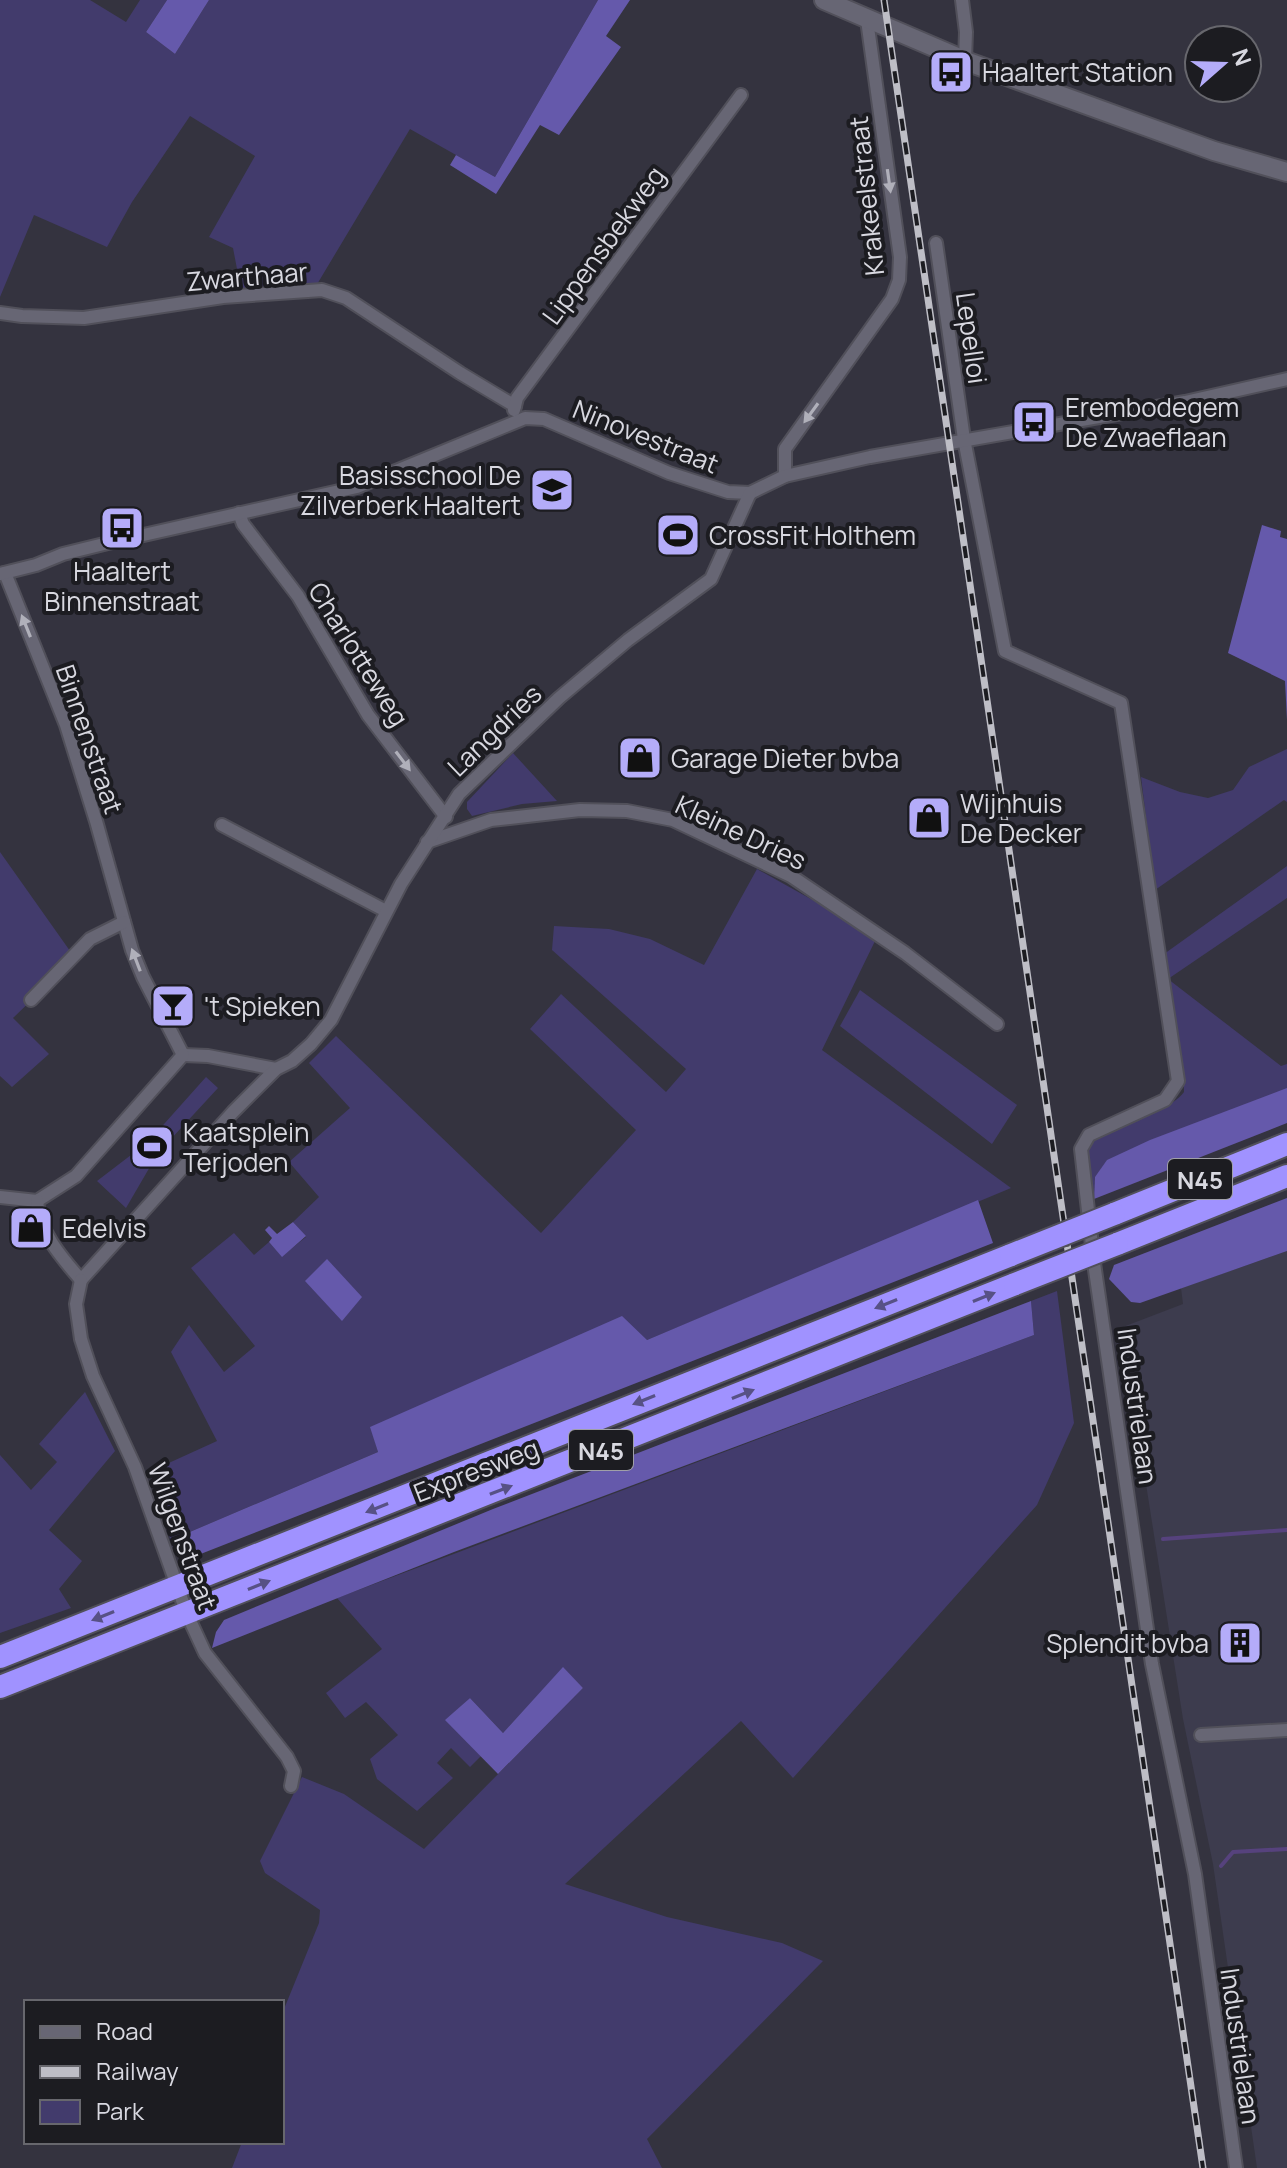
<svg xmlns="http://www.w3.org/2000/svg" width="1287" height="2168" font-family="Manrope,sans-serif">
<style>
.built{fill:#3d3c4e}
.green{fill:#423b6c}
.forest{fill:#6559ab}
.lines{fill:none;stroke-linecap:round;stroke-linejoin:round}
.stream{stroke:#56427d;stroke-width:4}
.street-casing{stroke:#51505a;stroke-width:16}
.secondary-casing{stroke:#51505a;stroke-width:22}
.highway-casing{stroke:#51505a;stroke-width:26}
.street{stroke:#676674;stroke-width:12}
.secondary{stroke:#676674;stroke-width:18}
.highway{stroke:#a092ff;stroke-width:22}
.rail-casing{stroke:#bebec6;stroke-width:7}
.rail{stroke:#1c1c21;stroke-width:4;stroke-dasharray:12;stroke-linecap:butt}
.highway-bridge-casing{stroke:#51505a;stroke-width:26;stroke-linecap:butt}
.highway-bridge{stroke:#a092ff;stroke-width:22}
.oneway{fill:#b0b0ba}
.oneway2{fill:#575185}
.labels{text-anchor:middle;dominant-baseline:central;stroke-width:8;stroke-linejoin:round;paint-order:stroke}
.shield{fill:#1c1c21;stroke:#a0a0a7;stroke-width:2}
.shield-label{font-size:24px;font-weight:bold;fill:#d8d8e0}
.poi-label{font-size:26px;fill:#d8d8e0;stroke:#1c1c21;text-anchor:start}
.street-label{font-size:26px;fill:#d8d8e0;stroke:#1c1c21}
</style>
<rect width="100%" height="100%" fill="#34333f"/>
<polygon class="built" points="1287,1251 1287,2168 1257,2168 1213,1864 1183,1719 1143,1465 1137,1440 1130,1428 1115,1330 1183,1304 1181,1288"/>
<g class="green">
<polygon points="0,0 90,0 126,22 140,0 167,0 146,32 175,54 209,0 598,0 495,177 410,129 316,286 241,290 233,248 209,237 255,156 190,116 132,202 107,247 34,215 0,297"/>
<polygon points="1287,749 1287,802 1284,800 1155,890 1141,777 1180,792 1208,798 1233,790 1249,767"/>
<polygon points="513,753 557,801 522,804 472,816 467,809 467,802"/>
<polygon points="0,852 75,958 13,1018 49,1054 12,1087 0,1076"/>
<path d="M1287,866V898L1168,979L1281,1066L1287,1064V1089L1095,1177L1094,1199C1091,1185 1085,1169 1087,1155C1095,1117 1161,1122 1184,1092C1184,1046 1170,1000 1164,954Z"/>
<polygon points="757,869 818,903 875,941 822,1050 1011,1188 647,1340 371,1427 378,1452 185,1534 193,1557 184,1560 175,1554 149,1472 217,1441 171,1352 189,1325 224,1372 255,1346 191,1268 234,1233 254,1255 269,1242 282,1256 306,1237 293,1222 319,1197 289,1162 350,1108 309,1063 336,1036 541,1233 636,1130 530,1029 561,994 666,1092 686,1069 552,950 554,926 609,929 650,939 704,965"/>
<polygon points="860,990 1017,1105 992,1144 840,1026"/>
<polygon points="206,1077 218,1088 158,1153 126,1208 97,1181 148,1142"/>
<polygon points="1057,1291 1074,1423 1037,1505 793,1778 741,1721 565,1884 667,1917 782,1943 823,1961 647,2139 662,2168 232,2168 242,2142 282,2142 282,2014 319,1923 320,1910 265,1873 260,1861 302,1777 344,1794 424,1849 583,1688 563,1668 503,1733 470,1698 446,1720 481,1756 470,1767 451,1748 437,1763 453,1778 417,1811 377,1779 370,1759 398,1735 366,1702 345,1718 326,1693 382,1649 337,1598 1034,1335 1031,1301"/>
<polygon points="85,1392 115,1451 49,1530 82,1561 59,1589 71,1608 0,1633 0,1455 31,1490 57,1462 39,1444"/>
</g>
<g class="forest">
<polygon points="167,0 209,0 175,54 146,32"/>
<polygon points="598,0 630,0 606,36 621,47 559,135 540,125 496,194 450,165 456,155 495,177"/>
<polygon points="1262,525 1281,531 1280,537 1287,539 1287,720 1285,681 1228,653"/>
<polygon points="1287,1088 1287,1123 1094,1199 1095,1177 1107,1160 1150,1140"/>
<polygon points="1287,1198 1287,1251 1140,1303 1131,1302 1109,1279 1114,1265"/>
<polygon points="978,1200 993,1243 193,1557 185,1534 378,1452 370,1427 622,1316 647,1340"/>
<polygon points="293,1222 306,1236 282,1257 269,1242 272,1238 265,1230 269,1226 277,1234"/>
<polygon points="327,1259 362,1297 342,1321 305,1281"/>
<polygon points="1031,1301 1034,1335 454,1552 212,1648 216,1632 224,1620 493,1509"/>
<polygon points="563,1667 583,1688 498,1774 445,1720 470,1698 503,1733"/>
</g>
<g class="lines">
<g class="stream">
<polyline points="1163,1539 1287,1530"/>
<polyline points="1221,1866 1233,1852 1287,1849"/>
</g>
<g class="street-casing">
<g id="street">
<polyline points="962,0 966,32 965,60"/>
<polyline points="936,243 964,439 1005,651 1121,703 1178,1081 1165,1100 1089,1135 1081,1149 1094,1263 1152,1664 1195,1874 1236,2168"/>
<polyline points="0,313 22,316 84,318 223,297 322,290 346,298 460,373 515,406"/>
<polyline points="514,410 517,398 741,95"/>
<polyline points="785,476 785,449 892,299 899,280 900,257 867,20"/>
<polyline points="239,513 243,524 298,596 368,715 446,817"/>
<polyline points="5,573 66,725 96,821 132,950 143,977 183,1055"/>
<polyline points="0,574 36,565 63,554 108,543 357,487 525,418 544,419 669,473 728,492 750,493 785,476 870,457 1185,402 1287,379"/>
<polyline points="222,825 386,911"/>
<polyline points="427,842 491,820 580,810 627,811 673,820 791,876 905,953 997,1024"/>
<polyline points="31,1000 90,939 124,922"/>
<polyline points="183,1055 208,1056 276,1069"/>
<polyline points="0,1197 37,1201 76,1176 183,1055"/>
<path d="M37,1201C39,1232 61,1257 81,1280"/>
<polyline points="81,1280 233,1112 276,1069 292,1061 311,1044 331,1020 401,884 459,794 559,698 628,640 711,579 750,493"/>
<polyline points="81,1280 76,1304 81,1339 93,1376 135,1467 187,1614 205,1653 287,1757 294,1771 291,1786"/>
<polyline points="1201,1735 1287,1730"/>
</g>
</g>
<g class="secondary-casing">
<polyline id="secondary" points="824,0 971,63 1214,151 1287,172"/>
</g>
<g class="highway-casing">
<g id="highway">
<polyline points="1114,1214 1287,1144"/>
<polyline points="1117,1244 1287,1176"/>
<polyline points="0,1657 1011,1255"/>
<polyline points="0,1687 1015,1284"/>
</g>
</g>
<use href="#street" class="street"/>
<use href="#secondary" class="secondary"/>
<use href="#highway" class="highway"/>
<g class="rail-casing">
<polyline id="rail" points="884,0 1203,2168"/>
</g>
<use href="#rail" class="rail"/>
<g class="highway-bridge-casing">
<g id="highway-bridge">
<polyline points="1011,1255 1114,1214"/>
<polyline points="1015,1284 1117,1244"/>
</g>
</g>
<use href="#highway-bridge" class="highway-bridge"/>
</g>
<defs><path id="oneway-solid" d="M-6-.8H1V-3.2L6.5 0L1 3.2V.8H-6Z" transform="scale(2)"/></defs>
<g class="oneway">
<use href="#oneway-solid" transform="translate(889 181) rotate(82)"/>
<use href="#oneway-solid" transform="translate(811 413) rotate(126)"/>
<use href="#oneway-solid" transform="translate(26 626) rotate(-112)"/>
<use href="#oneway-solid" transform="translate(403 761) rotate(53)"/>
<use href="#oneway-solid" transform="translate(136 960) rotate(-111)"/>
</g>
<g class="oneway2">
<use href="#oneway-solid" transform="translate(984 1297) rotate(-22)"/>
<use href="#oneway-solid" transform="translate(886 1304) rotate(158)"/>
<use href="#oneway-solid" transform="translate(743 1394) rotate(-22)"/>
<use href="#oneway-solid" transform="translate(644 1400) rotate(158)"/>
<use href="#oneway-solid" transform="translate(501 1490) rotate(-21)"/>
<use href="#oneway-solid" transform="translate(377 1508) rotate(158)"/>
<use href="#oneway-solid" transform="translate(259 1585) rotate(-22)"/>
<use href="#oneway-solid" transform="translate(103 1616) rotate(158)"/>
</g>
<defs>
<g id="bus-square" transform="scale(2.3)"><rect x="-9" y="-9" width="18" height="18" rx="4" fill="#b4acf9" stroke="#1c1c21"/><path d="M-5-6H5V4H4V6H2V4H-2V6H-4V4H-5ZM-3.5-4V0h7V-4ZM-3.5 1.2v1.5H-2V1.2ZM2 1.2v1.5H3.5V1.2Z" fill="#111"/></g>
<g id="school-square" transform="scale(2.3)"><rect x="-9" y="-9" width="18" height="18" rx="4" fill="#b4acf9" stroke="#1c1c21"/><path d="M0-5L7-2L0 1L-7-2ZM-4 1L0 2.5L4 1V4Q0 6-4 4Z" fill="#111"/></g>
<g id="stadium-square" transform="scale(2.3)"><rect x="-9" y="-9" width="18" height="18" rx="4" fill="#b4acf9" stroke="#1c1c21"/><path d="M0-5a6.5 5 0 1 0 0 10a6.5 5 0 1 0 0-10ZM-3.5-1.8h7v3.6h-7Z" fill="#111"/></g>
<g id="shop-square" transform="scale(2.3)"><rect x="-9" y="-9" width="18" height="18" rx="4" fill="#b4acf9" stroke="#1c1c21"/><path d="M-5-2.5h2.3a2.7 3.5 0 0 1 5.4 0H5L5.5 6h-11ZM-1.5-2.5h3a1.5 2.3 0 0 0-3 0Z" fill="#111"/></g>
<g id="bar-square" transform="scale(2.3)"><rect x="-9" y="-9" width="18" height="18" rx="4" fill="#b4acf9" stroke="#1c1c21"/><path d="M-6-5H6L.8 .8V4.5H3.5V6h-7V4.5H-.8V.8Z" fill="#111"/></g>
<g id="building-square" transform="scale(2.3)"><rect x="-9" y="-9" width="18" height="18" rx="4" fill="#b4acf9" stroke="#1c1c21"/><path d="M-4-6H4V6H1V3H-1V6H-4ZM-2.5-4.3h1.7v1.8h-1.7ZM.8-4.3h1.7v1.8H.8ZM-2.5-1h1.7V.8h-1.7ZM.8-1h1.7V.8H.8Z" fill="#111"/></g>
</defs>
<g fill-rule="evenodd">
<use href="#bus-square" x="951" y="72"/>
<use href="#bus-square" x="1034" y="422"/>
<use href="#school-square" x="552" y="490"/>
<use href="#bus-square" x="122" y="528"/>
<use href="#stadium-square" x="678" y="535"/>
<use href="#shop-square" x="640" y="758"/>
<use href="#shop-square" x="929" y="818"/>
<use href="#bar-square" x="173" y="1006"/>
<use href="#stadium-square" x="152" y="1147"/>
<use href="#shop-square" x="31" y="1228"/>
<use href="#building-square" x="1240" y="1643"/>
</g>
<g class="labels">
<g class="shield">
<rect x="1168" y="1159" width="64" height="40" rx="6"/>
<rect x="569" y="1430" width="64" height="40" rx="6"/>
</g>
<g class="shield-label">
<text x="1200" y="1179">N45</text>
<text x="601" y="1450">N45</text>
</g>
<g class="poi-label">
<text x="982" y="72">Haaltert Station</text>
<text x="1065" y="407">Erembodegem<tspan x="1065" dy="30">De Zwaeflaan</tspan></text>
<text x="521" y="475" text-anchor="end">Basisschool De<tspan x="521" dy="30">Zilverberk Haaltert</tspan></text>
<text x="709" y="535">CrossFit Holthem</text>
<text x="122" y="571" text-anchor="middle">Haaltert<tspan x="122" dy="30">Binnenstraat</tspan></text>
<text x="671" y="758">Garage Dieter bvba</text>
<text x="960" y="803">Wijnhuis<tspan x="960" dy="30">De Decker</tspan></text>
<text x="204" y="1006">'t Spieken</text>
<text x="183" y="1132">Kaatsplein<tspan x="183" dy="30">Terjoden</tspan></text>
<text x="62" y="1228">Edelvis</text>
<text x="1209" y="1643" text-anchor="end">Splendit bvba</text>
</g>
<g class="street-label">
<text transform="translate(866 196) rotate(-96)">Krakeelstraat</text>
<text transform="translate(603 245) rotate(-54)">Lippensbekweg</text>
<text transform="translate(247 276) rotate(-5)">Zwarthaar</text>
<text transform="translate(972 338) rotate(82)">Lepelloi</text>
<text transform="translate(646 436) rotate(22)">Ninovestraat</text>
<text transform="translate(359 654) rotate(58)">Charlotteweg</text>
<text transform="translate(494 730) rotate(-44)">Langdries</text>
<text transform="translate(90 739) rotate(71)">Binnenstraat</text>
<text transform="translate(741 832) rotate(25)">Kleine Dries</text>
<text transform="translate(1138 1406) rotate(82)">Industrielaan</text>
<text transform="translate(476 1470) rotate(-21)">Expresweg</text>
<text transform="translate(183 1536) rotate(70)">Wilgenstraat</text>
<text transform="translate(1241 2046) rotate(82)">Industrielaan</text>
</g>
</g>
<rect x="24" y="2000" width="260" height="144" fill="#1c1c21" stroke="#67676d" stroke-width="2"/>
<rect x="40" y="2026" width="40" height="12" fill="#676674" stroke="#67676d" stroke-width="2"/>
<text x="96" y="2040" font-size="24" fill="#d8d8e0">Road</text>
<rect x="40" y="2066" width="40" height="12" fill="#bebec6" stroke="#67676d" stroke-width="2"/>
<text x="96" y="2080" font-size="24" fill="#d8d8e0">Railway</text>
<rect x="40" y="2100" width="40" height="24" fill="#423b6c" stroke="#67676d" stroke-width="2"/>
<text x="96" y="2120" font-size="24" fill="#d8d8e0">Park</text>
<g transform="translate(1223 64) rotate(70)"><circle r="38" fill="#1c1c21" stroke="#67676d" stroke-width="2"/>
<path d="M0-6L14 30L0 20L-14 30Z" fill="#b4acf9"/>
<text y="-12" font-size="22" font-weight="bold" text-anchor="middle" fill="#d8d8e0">N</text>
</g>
</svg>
